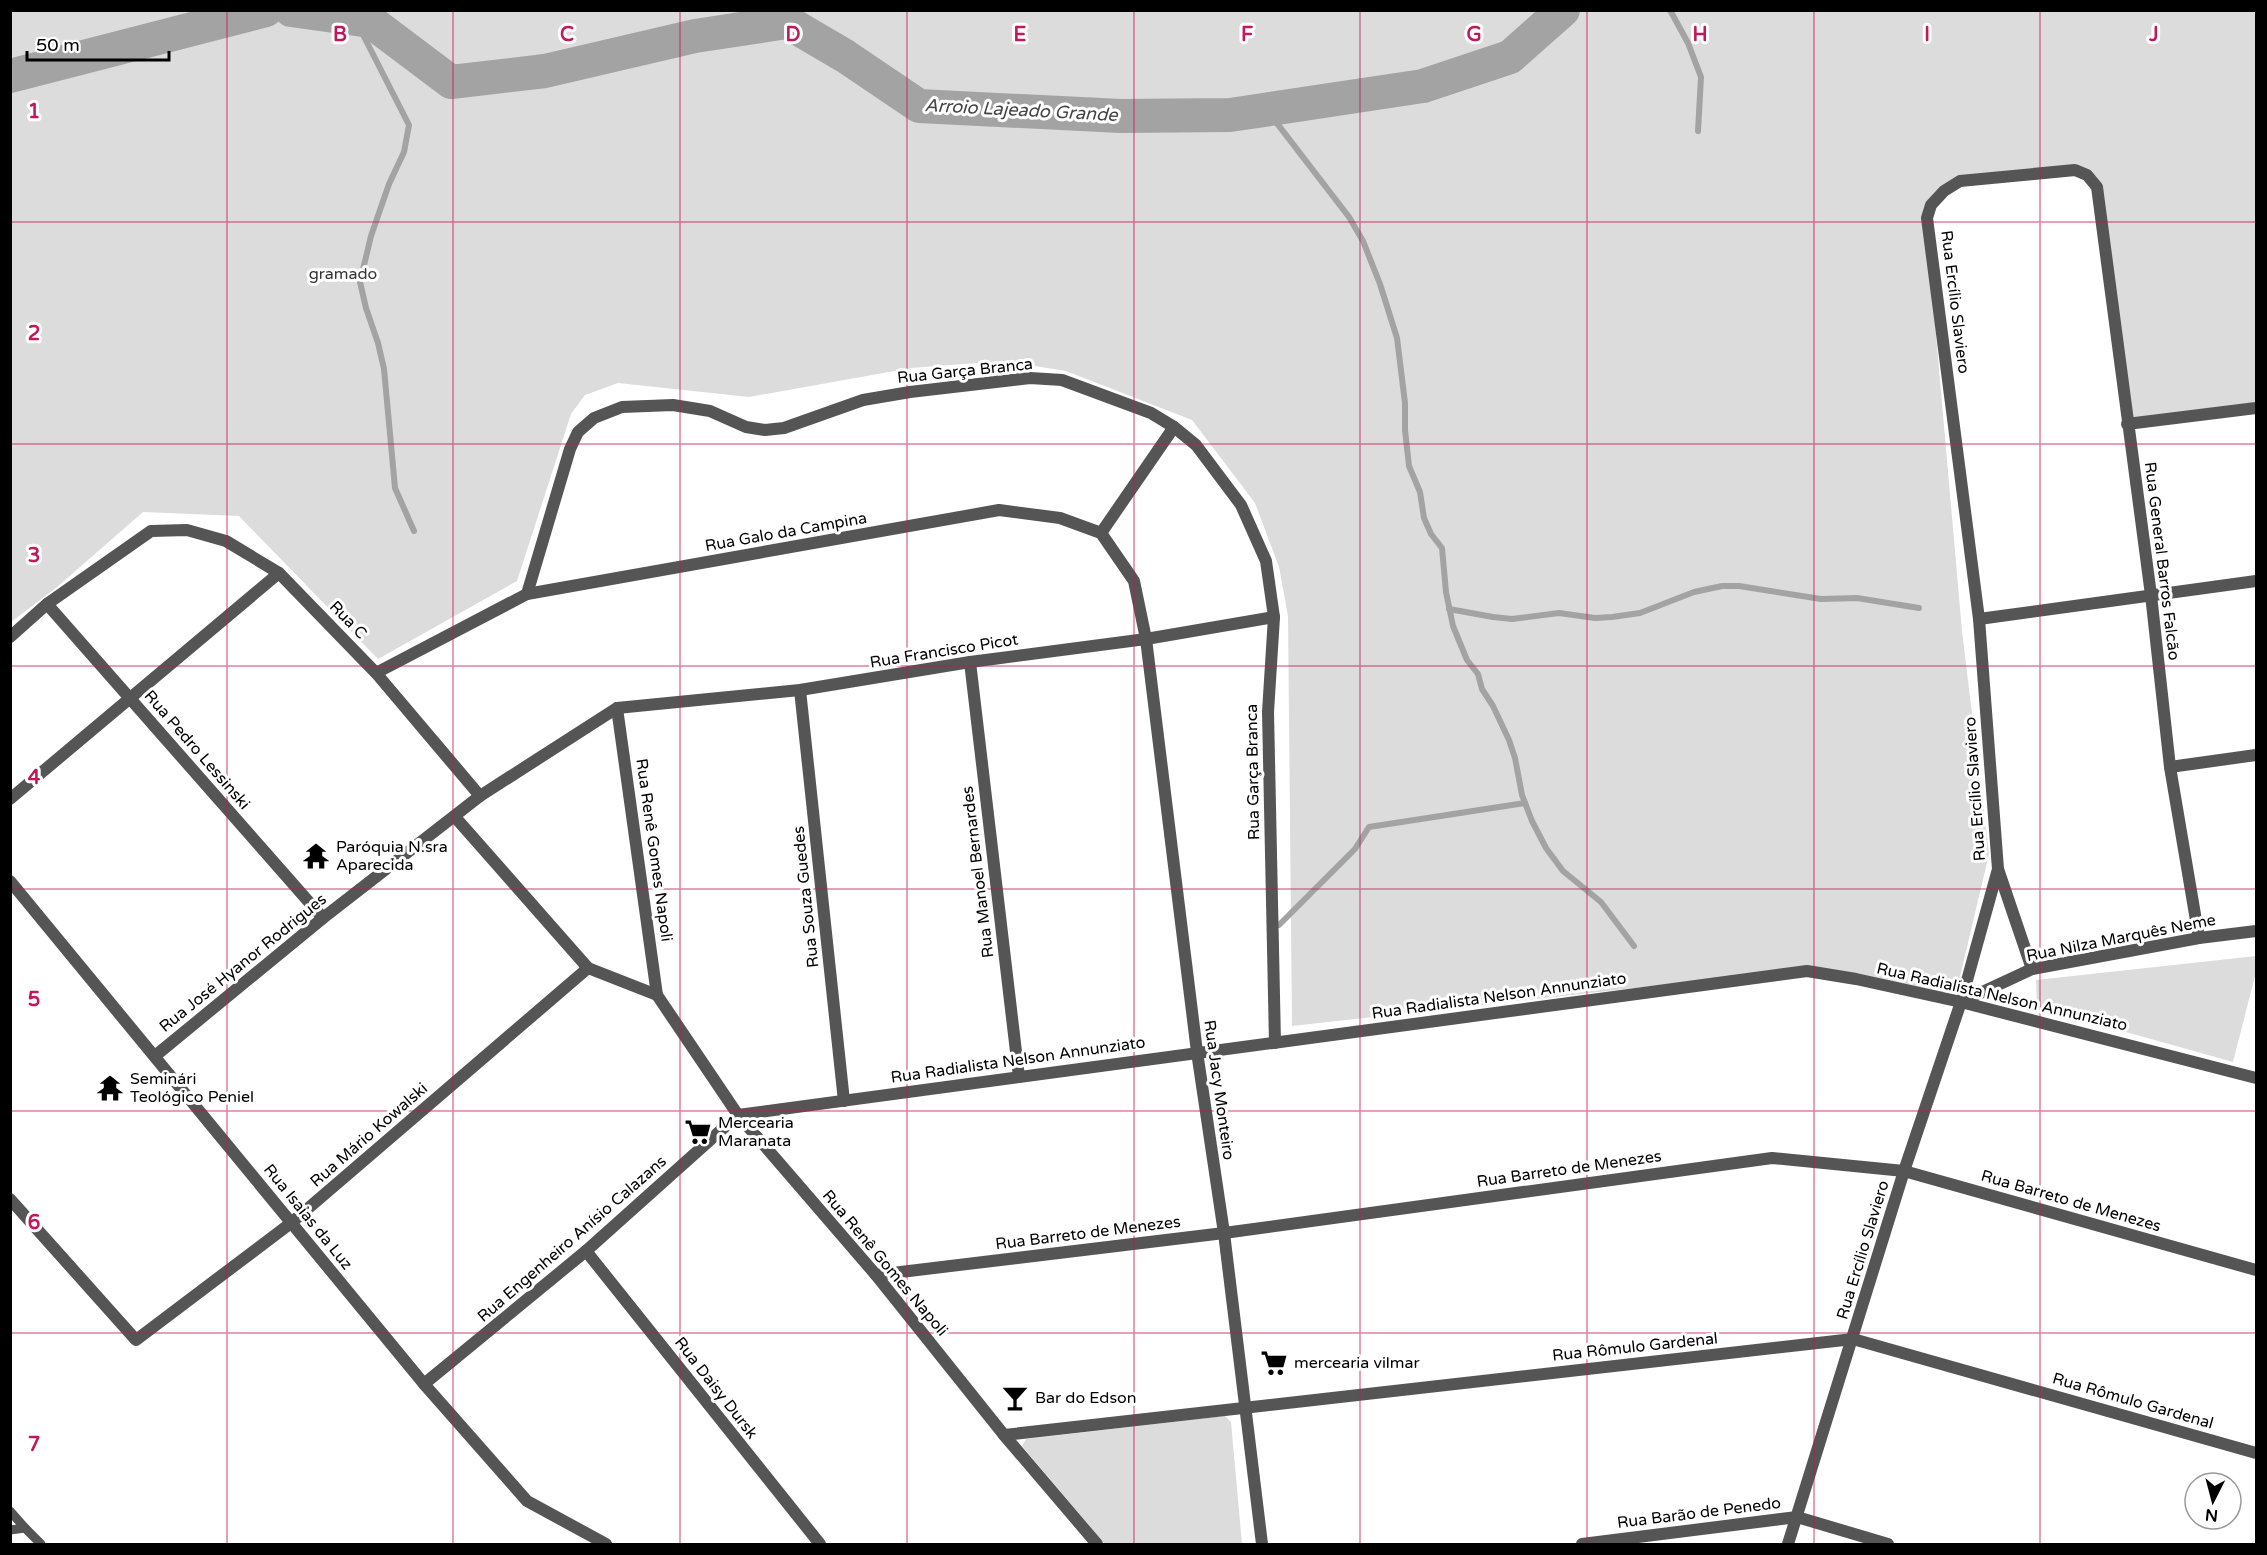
<svg xmlns="http://www.w3.org/2000/svg" width="2267" height="1555" font-family="'Varela Round',sans-serif">
<style>
.green{fill:#dcdcdc}
.lines{fill:none;stroke-linecap:round;stroke-linejoin:round}
.stream{stroke:#a3a3a3;stroke-width:6}
.river{stroke:#a3a3a3;stroke-width:34}
.service{stroke:#555;stroke-width:9}
.minor{stroke:#555;stroke-width:12}
.grid{fill:none;stroke:#c2185b;stroke-width:1.5;stroke-opacity:0.55}
.labels{text-anchor:middle;dominant-baseline:central;stroke-width:6;stroke-linejoin:round;paint-order:stroke}
.park-label{font-size:16px;fill:#333;stroke:#fff}
.street-label{font-size:16px;fill:#000;stroke:#fff}
.poi-label{font-size:16px;fill:#000;stroke:#fff;text-anchor:start}
.water-label{font-size:18px;font-style:italic;fill:#444;stroke:#fff}
.grid-label{font-size:20px;text-anchor:middle;font-weight:bold;fill:#c2185b;stroke:#fff;stroke-width:6;stroke-linejoin:round;paint-order:stroke}
</style>
<rect width="100%" height="100%" fill="#fff"/>
<g class="green">
<polygon points="11,11 2256,11 2256,407 2128,423 2090,175 1957,181 1926,221 1962,631 1989,854 1955,998 1806,969 1292,1026 1288,616 1279,567 1255,503 1192,420 1066,371 1004,361 911,368 749,397 618,383 585,395 571,414 517,581 378,659 239,516 143,512 56,588 11,622"/>
<polygon points="2256,956 2256,972 2233,1062 2037,1007 2036,980"/>
<polygon points="1225,1416 1231,1422 1242,1544 1105,1544 1022,1446 1026,1439"/>
</g>
<g class="lines">
<g class="stream">
<polyline points="1670,10 1688,43 1701,77 1698,131"/>
<polyline points="355,19 409,125 404,152 389,184 371,236 360,282 366,308 378,343 384,369 395,488 414,531"/>
<polyline points="1266,109 1349,217 1363,241 1380,284 1397,338 1405,403 1405,430 1409,466 1420,492 1424,518 1431,534 1442,548 1446,592 1453,626 1467,660 1478,674 1482,689 1493,706 1509,740 1515,758 1522,795 1532,821 1546,848 1563,871 1601,902 1634,946"/>
<polyline points="1449,609 1493,617 1512,619 1559,613 1595,618 1612,617 1640,613 1694,592 1722,586 1739,586 1821,599 1857,598 1919,608"/>
<polyline points="1279,925 1355,849 1369,827 1525,803"/>
</g>
<g class="river">
<polyline points="291,10 370,21 451,82 545,71 695,36 787,22 845,56 919,106 1121,116 1230,115 1423,86 1510,57 1563,10"/>
<polyline points="10,76 266,10"/>
</g>
<g class="service">
<polyline points="10,1511 25,1528 10,1530"/>
<polyline points="25,1528 41,1544"/>
</g>
<g class="minor">
<polyline points="2127,424 2256,408"/>
<polyline points="1101,533 1174,427"/>
<polyline points="527,594 570,449 578,432 594,418 622,407 673,405 710,411 746,427 765,430 784,428 863,400 910,392 1030,378 1062,380 1151,413 1174,427 1196,445 1241,505 1266,561 1274,617 1268,712 1275,1043"/>
<polyline points="47,604 323,918"/>
<polyline points="1979,619 2256,581"/>
<polyline points="10,637 47,604 151,531 187,530 226,541 279,573 376,673 480,796"/>
<polyline points="970,662 1019,1077"/>
<polyline points="376,673 527,594 999,510 1060,518 1101,533 1134,581 1146,639 1197,1052 1224,1233 1262,1544"/>
<polyline points="800,690 844,1101"/>
<polyline points="617,708 657,995 738,1115 876,1275 1004,1435 1097,1544"/>
<polyline points="2170,767 2256,755"/>
<polyline points="10,799 279,573"/>
<polyline points="455,817 588,968 657,995"/>
<polyline points="1998,869 2032,969"/>
<polyline points="10,881 424,1384 527,1501 606,1544"/>
<polyline points="1961,1002 2032,969 2199,938 2256,931"/>
<polyline points="155,1056 323,918 480,796 617,708 800,690 970,662 1146,639 1274,617"/>
<polyline points="10,1199 136,1340 291,1223 588,968"/>
<polyline points="586,1251 820,1544"/>
<polyline points="876,1275 1224,1233 1772,1158 1904,1171 2256,1270"/>
<polyline points="424,1384 586,1251 738,1115 1807,971 1856,979 1961,1002 2256,1078"/>
<polyline points="1004,1435 1853,1339 2256,1453"/>
<polyline points="1582,1544 1797,1517 1888,1544"/>
<polyline points="1788,1544 1904,1171 1961,1002 1998,869 1979,619 1927,218 1931,205 1944,191 1960,181 2075,170 2087,175 2097,187 2151,595 2170,767 2199,938"/>
</g>
</g>
<path class="grid" d="M227,10V1544M453,10V1544M680,10V1544M907,10V1544M1134,10V1544M1360,10V1544M1587,10V1544M1814,10V1544M2040,10V1544M10,222H2256M10,444H2256M10,666H2256M10,889H2256M10,1111H2256M10,1333H2256"/>
<defs>
<g id="temple-bare" transform="scale(2.07)"><path d="M0-6L5-2H3V0L6.5 2.5H4V6H1.5V3h-3V6H-4V2.5H-6.5L-3 0V-2H-5Z" fill="#000" stroke="#fff" stroke-width="2.5" paint-order="stroke"/></g>
<g id="supermarket-bare" transform="scale(2.07)"><path d="M-6-5.5h2.5l.6 2H6L4.5 2H-2.5L-4.4-4H-6ZM-1.5 3.2a1.3 1.3 0 1 0 .1 0ZM3 3.2a1.3 1.3 0 1 0 .1 0Z" fill="#000" stroke="#fff" stroke-width="2.5" paint-order="stroke"/></g>
<g id="bar-bare" transform="scale(2.07)"><path d="M-6-5H6L.8 .8V4.5H3.5V6h-7V4.5H-.8V.8Z" fill="#000" stroke="#fff" stroke-width="2.5" paint-order="stroke"/></g>
</defs>
<g fill-rule="evenodd">
<use href="#temple-bare" x="316" y="856"/>
<use href="#temple-bare" x="110" y="1088"/>
<use href="#supermarket-bare" x="698" y="1132"/>
<use href="#supermarket-bare" x="1274" y="1363"/>
<use href="#bar-bare" x="1015" y="1398"/>
</g>
<g class="labels">
<g class="park-label">
<text x="343" y="274">gramado</text>
</g>
<g class="street-label">
<text transform="translate(1955 302) rotate(83)">Rua Ercílio Slaviero</text>
<text transform="translate(965 371) rotate(-6)">Rua Garça Branca</text>
<text transform="translate(786 532) rotate(-10)">Rua Galo da Campina</text>
<text transform="translate(2162 561) rotate(83)">Rua General Barros Falcão</text>
<text transform="translate(348 620) rotate(46)">Rua C</text>
<text transform="translate(944 651) rotate(-9)">Rua Francisco Picot</text>
<text transform="translate(197 750) rotate(49)">Rua Pedro Lessinski</text>
<text transform="translate(1253 772) rotate(-91)">Rua Garça Branca</text>
<text transform="translate(1975 789) rotate(-94)">Rua Ercílio Slaviero</text>
<text transform="translate(654 850) rotate(82)">Rua Renê Gomes Napoli</text>
<text transform="translate(978 872) rotate(-97)">Rua Manoel Bernardes</text>
<text transform="translate(806 897) rotate(-96)">Rua Souza Guedes</text>
<text transform="translate(2121 938) rotate(-11)">Rua Nilza Marquês Neme</text>
<text transform="translate(243 963) rotate(-39)">Rua José Hyanor Rodrigues</text>
<text transform="translate(1499 996) rotate(-8)">Rua Radialista Nelson Annunziato</text>
<text transform="translate(2002 997) rotate(13)">Rua Radialista Nelson Annunziato</text>
<text transform="translate(1018 1060) rotate(-8)">Rua Radialista Nelson Annunziato</text>
<text transform="translate(1219 1090) rotate(82)">Rua Jacy Monteiro</text>
<text transform="translate(369 1135) rotate(-41)">Rua Mário Kowalski</text>
<text transform="translate(1569 1169) rotate(-8)">Rua Barreto de Menezes</text>
<text transform="translate(2071 1201) rotate(16)">Rua Barreto de Menezes</text>
<text transform="translate(308 1217) rotate(51)">Rua Isaías da Luz</text>
<text transform="translate(1088 1233) rotate(-7)">Rua Barreto de Menezes</text>
<text transform="translate(572 1239) rotate(-41)">Rua Engenheiro Anísio Calazans</text>
<text transform="translate(1863 1250) rotate(-73)">Rua Ercílio Slaviero</text>
<text transform="translate(885 1263) rotate(50)">Rua Renê Gomes Napoli</text>
<text transform="translate(1635 1347) rotate(-6)">Rua Rômulo Gardenal</text>
<text transform="translate(716 1388) rotate(52)">Rua Daisy Dursk</text>
<text transform="translate(2133 1401) rotate(16)">Rua Rômulo Gardenal</text>
<text transform="translate(1699 1513) rotate(-7)">Rua Barão de Penedo</text>
</g>
<g class="poi-label">
<text x="336" y="847">Paróquia N.sra<tspan x="336" dy="18">Aparecida</tspan></text>
<text x="130" y="1079">Seminári<tspan x="130" dy="18">Teológico Peniel</tspan></text>
<text x="718" y="1123">Mercearia<tspan x="718" dy="18">Maranata</tspan></text>
<text x="1294" y="1363">mercearia vilmar</text>
<text x="1035" y="1398">Bar do Edson</text>
</g>
<g class="water-label">
<text transform="translate(1021 110) rotate(3)">Arroio Lajeado Grande</text>
</g>
</g>
<g class="grid-label">
<text x="340" y="41">B</text>
<text x="567" y="41">C</text>
<text x="793" y="41">D</text>
<text x="1020" y="41">E</text>
<text x="1247" y="41">F</text>
<text x="1474" y="41">G</text>
<text x="1700" y="41">H</text>
<text x="1927" y="41">I</text>
<text x="2154" y="41">J</text>
<text x="34" y="118">1</text>
<text x="34" y="340">2</text>
<text x="34" y="562">3</text>
<text x="34" y="784">4</text>
<text x="34" y="1006">5</text>
<text x="34" y="1229">6</text>
<text x="34" y="1451">7</text>
</g>
<rect width="2267" height="1555" fill="none" stroke="#000000" stroke-width="24"/>
<g transform="translate(2213 1501) rotate(186)"><circle r="28" fill="#ffffff" stroke="#999999" stroke-width="1.5"/>
<path d="M0-4.5L10 22L0 15L-10 22Z" fill="#000000"/>
<text y="-9" font-size="16" font-weight="bold" text-anchor="middle" fill="#000000">N</text>
</g>
<path d="M27 51v9h142v-9" fill="none" stroke="#000000" stroke-width="3"/>
<text x="36" y="51" font-size="18" fill="#000000" stroke="#ffffff" stroke-width="4.5" paint-order="stroke">50 m</text>
</svg>
